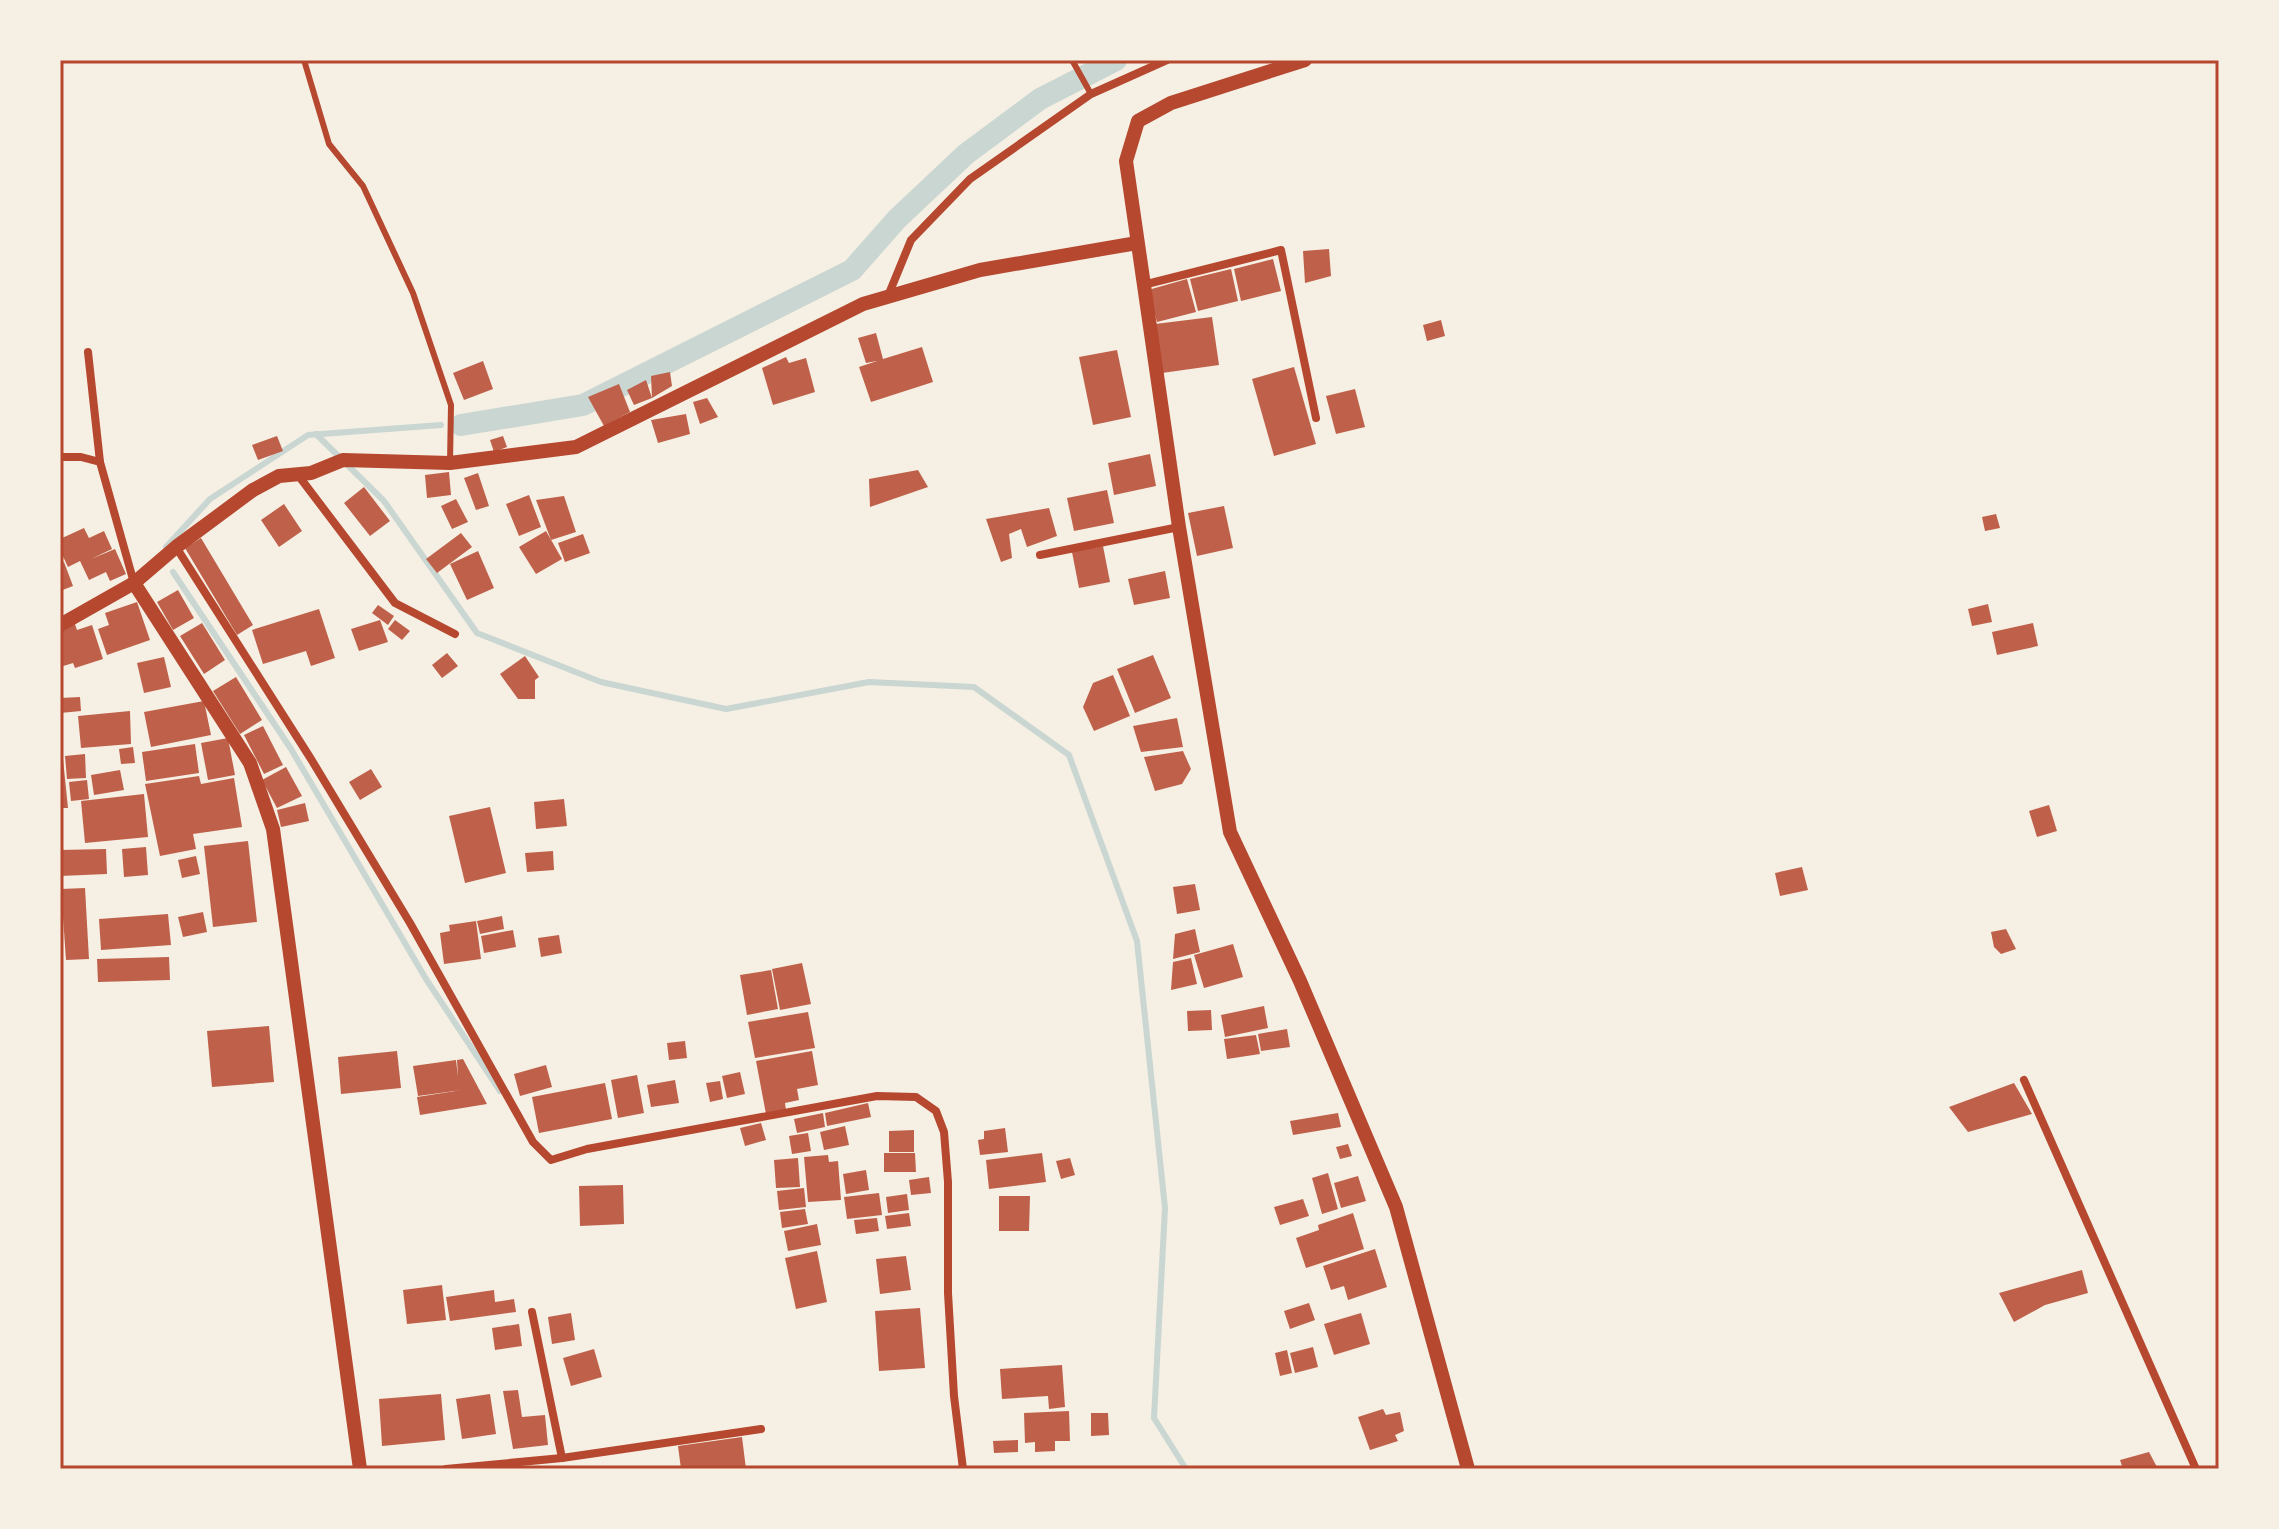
<svg xmlns="http://www.w3.org/2000/svg" width="2279" height="1529" font-family="Rubik,sans-serif">
<style>
.lines{fill:none;stroke-linecap:round;stroke-linejoin:round}
.stream{stroke:#c9d6d2;stroke-width:6}
.canal{stroke:#c9d6d2;stroke-width:22}
.building{fill:#bf614a}
.service{stroke:#b5482f;stroke-width:6}
.minor{stroke:#b5482f;stroke-width:8}
.tertiary{stroke:#b5482f;stroke-width:14}
.neatline{fill:none;stroke:#b5482f;stroke-width:3}
</style>
<rect width="100%" height="100%" fill="#f6efe4"/>
<g class="lines">
<g class="stream">
<polyline points="316,434 384,501 477,633 601,682 726,709 869,682 974,687 1069,755 1137,941 1165,1208 1154,1418 1186,1469"/>
<polyline points="166,547 210,499 308,435 441,425"/>
<polyline points="173,572 291,749 426,979 500,1091"/>
</g>
<polyline class="canal" points="461,425 583,405 852,270 897,219 966,154 1040,99 1116,60"/>
</g>
<g class="building">
<polygon points="1329,249 1331,276 1305,283 1303,251"/>
<polygon points="1273,259 1281,291 1241,301 1234,269"/>
<polygon points="1231,269 1238,301 1198,311 1190,279"/>
<polygon points="1187,279 1196,312 1157,322 1148,290"/>
<polygon points="1212,317 1219,365 1162,373 1155,324"/>
<polygon points="1441,320 1445,336 1427,341 1423,325"/>
<polygon points="876,333 883,359 922,347 933,382 871,402 859,367 877,361 866,363 858,338"/>
<polygon points="1117,350 1131,417 1093,425 1079,357"/>
<polygon points="786,357 789,363 806,358 815,392 773,405 762,368"/>
<polygon points="483,361 493,389 464,400 453,373"/>
<polygon points="1294,367 1316,444 1274,456 1252,379"/>
<polygon points="670,372 672,386 652,398 634,405 627,390 646,380 652,398 651,376"/>
<polygon points="619,384 630,412 604,426 588,397"/>
<polygon points="1355,389 1365,427 1336,434 1326,396"/>
<polygon points="707,398 718,417 700,424 693,402"/>
<polygon points="686,414 690,434 658,443 651,420"/>
<polygon points="277,436 283,451 258,460 252,445"/>
<polygon points="503,436 507,447 494,452 490,440"/>
<polygon points="1150,454 1156,486 1114,495 1108,463"/>
<polygon points="918,470 928,487 870,507 869,479"/>
<polygon points="449,472 451,495 427,498 425,475"/>
<polygon points="478,473 489,506 476,510 464,478"/>
<polygon points="364,487 390,521 370,536 344,503"/>
<polygon points="1107,490 1114,523 1074,531 1067,498"/>
<polygon points="529,495 541,527 519,536 506,504"/>
<polygon points="564,496 576,532 551,540 536,500"/>
<polygon points="456,499 468,522 452,529 441,506"/>
<polygon points="284,504 302,531 279,547 261,520"/>
<polygon points="1224,506 1233,548 1197,556 1188,513"/>
<polygon points="1049,508 1057,536 1027,547 1021,529 1009,534 1012,558 1001,562 986,519"/>
<polygon points="1996,514 2000,528 1985,531 1982,517"/>
<polygon points="84,528 89,538 104,531 112,549 91,559 115,549 126,574 110,581 106,572 89,580 80,561 68,567 60,550 60,539"/>
<polygon points="546,531 562,559 536,574 519,547"/>
<polygon points="461,533 472,547 437,573 426,559"/>
<polygon points="583,534 590,553 565,562 558,543"/>
<polygon points="201,538 253,625 237,635 185,548"/>
<polygon points="1103,546 1110,582 1079,588 1072,552"/>
<polygon points="478,551 494,588 467,600 450,564"/>
<polygon points="64,562 73,586 60,591 60,563"/>
<polygon points="1165,571 1170,598 1134,605 1128,579"/>
<polygon points="178,590 194,618 173,630 157,602"/>
<polygon points="137,602 150,640 107,655 98,629 109,625 105,613"/>
<polygon points="1988,604 1992,622 1972,626 1968,609"/>
<polygon points="378,605 394,616 388,625 372,613"/>
<polygon points="319,609 335,658 311,666 306,651 263,664 252,630"/>
<polygon points="72,615 77,630 92,625 103,659 75,668 73,663 60,667 60,624"/>
<polygon points="380,620 388,642 359,651 351,629"/>
<polygon points="395,620 410,631 402,640 388,629"/>
<polygon points="202,623 225,660 204,674 180,636"/>
<polygon points="2033,623 2038,646 1997,655 1992,632"/>
<polygon points="447,653 458,666 442,678 432,665"/>
<polygon points="1153,655 1171,698 1135,713 1117,669"/>
<polygon points="525,656 539,677 535,680 535,699 518,699 500,674"/>
<polygon points="164,657 171,687 144,693 137,663"/>
<polygon points="1113,675 1130,716 1094,731 1083,707 1093,683"/>
<polygon points="236,677 262,720 240,734 213,691"/>
<polygon points="80,697 81,711 60,713 60,698"/>
<polygon points="204,701 211,735 151,747 144,712"/>
<polygon points="130,711 131,744 81,748 78,716"/>
<polygon points="1177,718 1183,747 1141,752 1133,726"/>
<polygon points="263,726 283,765 264,774 244,735"/>
<polygon points="228,738 235,775 208,780 201,743"/>
<polygon points="195,744 199,773 146,781 142,752"/>
<polygon points="133,747 135,763 121,764 119,749"/>
<polygon points="1183,751 1191,769 1182,784 1155,791 1144,757"/>
<polygon points="85,754 86,778 67,779 65,756"/>
<polygon points="63,759 68,808 60,808 60,760"/>
<polygon points="286,767 302,796 277,808 262,780"/>
<polygon points="371,769 382,787 360,800 349,782"/>
<polygon points="120,770 124,790 94,795 91,775"/>
<polygon points="199,776 201,784 234,778 242,827 193,834 196,849 160,856 145,784"/>
<polygon points="87,780 89,799 71,801 69,782"/>
<polygon points="144,794 148,837 85,843 81,801"/>
<polygon points="564,799 567,826 536,829 534,802"/>
<polygon points="305,803 309,821 281,827 277,810"/>
<polygon points="2049,805 2057,831 2037,837 2029,811"/>
<polygon points="490,807 506,873 465,883 449,816"/>
<polygon points="248,841 257,922 213,927 204,846"/>
<polygon points="146,847 148,875 124,877 122,849"/>
<polygon points="106,849 107,874 60,876 60,850"/>
<polygon points="553,851 554,870 527,872 525,853"/>
<polygon points="196,856 200,874 182,878 178,860"/>
<polygon points="1802,867 1808,890 1780,896 1775,873"/>
<polygon points="1195,884 1200,910 1177,914 1173,887"/>
<polygon points="85,888 89,959 66,960 61,889"/>
<polygon points="203,912 207,932 183,937 178,917"/>
<polygon points="168,914 171,945 101,950 99,919"/>
<polygon points="502,916 504,929 480,934 477,921"/>
<polygon points="476,921 481,959 444,964 440,933 450,931 449,925"/>
<polygon points="1195,929 1200,952 1173,959 1175,934"/>
<polygon points="2006,929 2016,949 2001,954 1994,947 1991,932"/>
<polygon points="513,930 516,947 484,953 481,936"/>
<polygon points="559,935 562,953 541,957 538,938"/>
<polygon points="1233,944 1243,977 1204,988 1194,955"/>
<polygon points="169,957 170,980 98,982 97,959"/>
<polygon points="1191,958 1197,984 1171,990 1173,962"/>
<polygon points="802,963 811,1004 780,1010 772,969"/>
<polygon points="771,970 778,1009 747,1015 740,975"/>
<polygon points="1264,1006 1268,1028 1225,1037 1221,1015"/>
<polygon points="1211,1010 1212,1030 1188,1031 1187,1011"/>
<polygon points="808,1012 815,1048 755,1058 748,1022"/>
<polygon points="269,1026 274,1082 212,1087 207,1031"/>
<polygon points="1287,1029 1290,1047 1261,1051 1258,1034"/>
<polygon points="1256,1035 1260,1054 1227,1059 1224,1039"/>
<polygon points="685,1041 687,1058 669,1060 667,1043"/>
<polygon points="397,1051 401,1088 341,1094 338,1057"/>
<polygon points="812,1051 818,1085 797,1089 799,1100 785,1103 786,1110 766,1114 756,1061"/>
<polygon points="463,1059 487,1104 420,1115 417,1097 462,1090 418,1096 413,1066 456,1060 458,1077 457,1060"/>
<polygon points="546,1065 552,1087 520,1096 514,1074"/>
<polygon points="740,1072 745,1094 727,1098 722,1076"/>
<polygon points="637,1075 644,1113 618,1118 611,1080"/>
<polygon points="675,1080 679,1103 651,1107 647,1085"/>
<polygon points="720,1081 723,1099 710,1102 706,1083"/>
<polygon points="605,1083 612,1119 539,1133 532,1097"/>
<polygon points="2014,1083 2032,1114 1968,1132 1949,1107"/>
<polygon points="868,1103 871,1117 827,1126 825,1113"/>
<polygon points="823,1113 825,1127 797,1133 794,1119"/>
<polygon points="1338,1113 1341,1127 1293,1135 1290,1121"/>
<polygon points="761,1123 766,1140 745,1146 740,1128"/>
<polygon points="845,1126 849,1145 824,1150 820,1132"/>
<polygon points="1005,1128 1008,1152 980,1155 978,1140 984,1139 984,1131"/>
<polygon points="914,1130 914,1152 889,1152 889,1131"/>
<polygon points="808,1133 811,1151 792,1154 789,1136"/>
<polygon points="1348,1144 1352,1156 1340,1159 1336,1147"/>
<polygon points="884,1153 915,1153 916,1172 884,1172"/>
<polygon points="1042,1153 1046,1182 989,1189 986,1160"/>
<polygon points="828,1155 829,1162 838,1161 841,1200 808,1202 804,1157"/>
<polygon points="798,1158 800,1187 776,1188 774,1160"/>
<polygon points="1070,1158 1075,1175 1061,1179 1056,1161"/>
<polygon points="866,1170 869,1190 846,1194 843,1174"/>
<polygon points="1328,1173 1338,1209 1322,1214 1312,1178"/>
<polygon points="1358,1176 1366,1201 1341,1208 1334,1183"/>
<polygon points="929,1177 931,1193 911,1195 909,1180"/>
<polygon points="623,1185 624,1224 580,1226 579,1186"/>
<polygon points="804,1188 806,1207 779,1210 777,1191"/>
<polygon points="879,1193 882,1215 847,1219 844,1197"/>
<polygon points="907,1194 909,1210 888,1213 886,1197"/>
<polygon points="999,1196 1030,1196 1029,1231 999,1231"/>
<polygon points="1303,1199 1309,1216 1280,1225 1274,1207"/>
<polygon points="805,1209 808,1224 782,1228 780,1212"/>
<polygon points="909,1213 911,1226 887,1229 885,1216"/>
<polygon points="1353,1213 1364,1249 1306,1268 1296,1238 1319,1230 1318,1225"/>
<polygon points="877,1218 879,1231 856,1234 854,1220"/>
<polygon points="817,1224 821,1245 788,1251 784,1231"/>
<polygon points="1375,1249 1387,1287 1348,1300 1344,1286 1331,1290 1323,1266"/>
<polygon points="817,1251 827,1302 796,1309 785,1258"/>
<polygon points="906,1256 911,1290 880,1294 876,1259"/>
<polygon points="2082,1270 2088,1293 2045,1305 2014,1322 1999,1293"/>
<polygon points="442,1285 446,1320 407,1324 403,1290"/>
<polygon points="494,1290 495,1302 514,1299 516,1312 450,1321 446,1297"/>
<polygon points="1309,1303 1315,1320 1290,1329 1284,1311"/>
<polygon points="920,1308 925,1368 879,1371 875,1311"/>
<polygon points="571,1313 575,1340 552,1344 548,1317"/>
<polygon points="1361,1313 1370,1344 1334,1355 1324,1324"/>
<polygon points="519,1324 522,1346 495,1350 492,1328"/>
<polygon points="1313,1347 1318,1367 1295,1373 1290,1353"/>
<polygon points="594,1349 602,1377 571,1386 563,1358"/>
<polygon points="1287,1350 1292,1373 1280,1376 1275,1353"/>
<polygon points="1062,1365 1065,1407 1049,1409 1048,1396 1002,1399 1000,1369"/>
<polygon points="518,1390 522,1417 545,1415 548,1445 513,1449 503,1391"/>
<polygon points="441,1394 445,1440 382,1446 379,1399"/>
<polygon points="490,1394 496,1434 462,1439 456,1399"/>
<polygon points="1383,1409 1386,1415 1400,1412 1404,1431 1395,1435 1398,1441 1370,1450 1358,1417"/>
<polygon points="1069,1411 1070,1441 1055,1441 1055,1451 1035,1452 1035,1442 1025,1443 1024,1413"/>
<polygon points="1091,1413 1108,1413 1109,1435 1091,1436"/>
<polygon points="742,1437 746,1469 681,1469 678,1446"/>
<polygon points="1018,1440 1018,1452 994,1453 993,1441"/>
<polygon points="2149,1452 2158,1469 2123,1469 2120,1460"/>
</g>
<g class="lines">
<g class="service">
<polyline points="304,60 329,144 363,186 413,293 451,405 450,463"/>
<polyline points="1072,60 1091,94"/>
</g>
<g class="minor">
<polyline points="1143,285 1281,250 1316,418"/>
<polyline points="888,296 911,240 970,179 1091,94 1167,60"/>
<polyline points="88,352 100,462 134,583"/>
<polyline points="60,457 81,457 100,462"/>
<polyline points="298,475 395,603 455,634"/>
<polyline points="176,547 311,759 410,923 533,1142 551,1160 587,1149 877,1096 916,1097 936,1111 944,1132 948,1182 948,1293 954,1396 963,1469"/>
<polyline points="1040,555 1179,527"/>
<polyline points="2024,1080 2196,1469"/>
<polyline points="532,1312 562,1458"/>
<polyline points="446,1469 562,1458 761,1429"/>
</g>
<g class="tertiary">
<polyline points="1305,60 1171,103 1138,121 1126,161 1179,527 1230,832 1300,981 1396,1207 1468,1469"/>
<polyline points="134,583 250,763 273,829 360,1469"/>
<polyline points="60,625 134,583 176,547 253,490 279,476 311,473 343,460 450,463 576,447 863,304 980,270 1137,243"/>
</g>
</g>
<rect width="2279" height="1529" fill="none" stroke="#f6efe4" stroke-width="124"/>
<rect x="62" y="62" width="2155" height="1405" class="neatline"/>
</svg>
